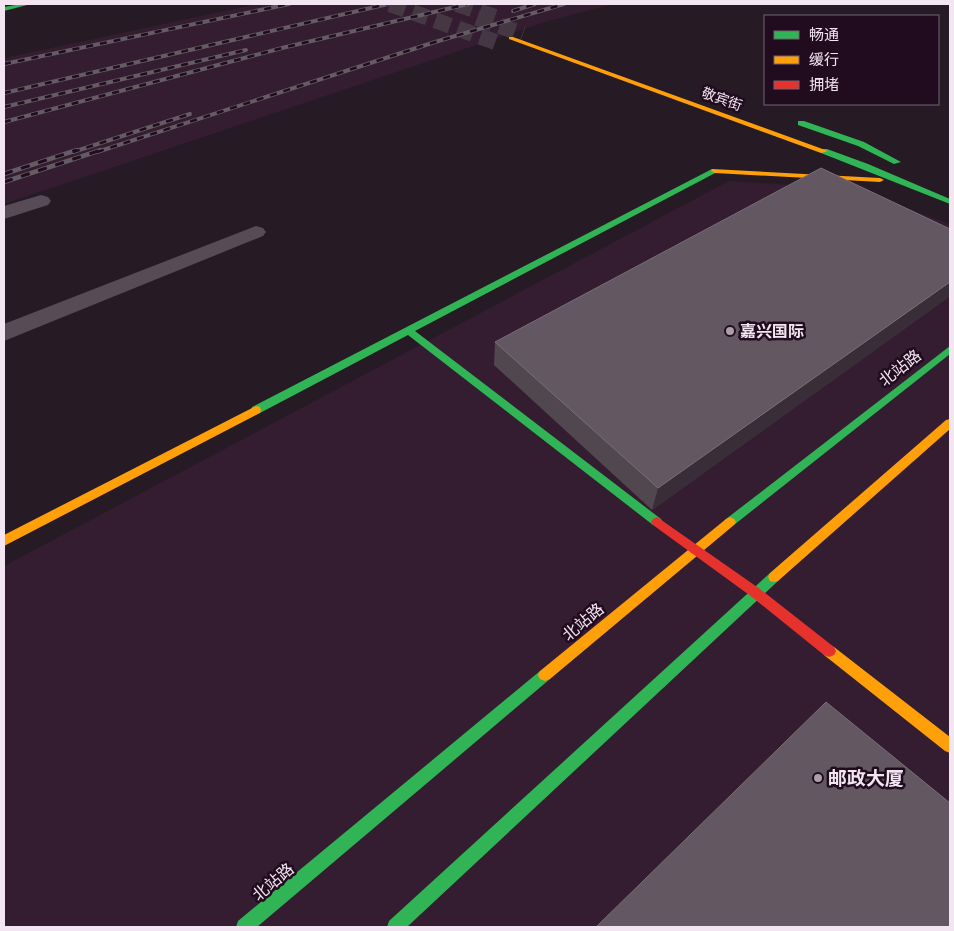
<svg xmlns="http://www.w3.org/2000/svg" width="954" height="931" font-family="'Public Sans','Noto Sans SC',sans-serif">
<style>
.built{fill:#341c31}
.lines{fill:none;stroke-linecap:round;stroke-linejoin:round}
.secondary-tunnel{stroke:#453843;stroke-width:16;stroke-dasharray:16 8;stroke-linecap:butt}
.street{fill:#574c55;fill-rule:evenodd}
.fast{fill:#30b455;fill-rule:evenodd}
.slow{fill:#ff9f0a;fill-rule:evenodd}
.jam{fill:#e5322d;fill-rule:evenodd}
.rail-far1-casing{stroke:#645b63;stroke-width:4}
.rail-casing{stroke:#645b63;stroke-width:4.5}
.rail-far1{stroke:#200c1e;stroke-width:2.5;stroke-dasharray:7;stroke-linecap:butt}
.rail{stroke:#200c1e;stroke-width:3;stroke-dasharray:9;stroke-linecap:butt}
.wall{fill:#51474f}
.shaded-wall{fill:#392e37}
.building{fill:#635861;stroke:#796e77}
.poi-dot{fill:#ab9ea9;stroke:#200c1e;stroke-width:2}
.labels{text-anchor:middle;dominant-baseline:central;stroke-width:5;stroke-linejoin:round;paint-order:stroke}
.far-street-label{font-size:14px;fill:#f3e5f1;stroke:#200c1e}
.poi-label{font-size:16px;font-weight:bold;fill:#f3e5f1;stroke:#200c1e;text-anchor:start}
.street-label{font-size:16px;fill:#f3e5f1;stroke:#200c1e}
.near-poi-label{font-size:19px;font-weight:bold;fill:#f3e5f1;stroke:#200c1e;text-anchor:start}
</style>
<rect width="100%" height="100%" fill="#261a24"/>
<g class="built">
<polygon points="257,4 613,4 545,22 4,204 4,58"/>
<polygon points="729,181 855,189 950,224 950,927 4,927 4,566"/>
</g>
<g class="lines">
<g class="secondary-tunnel">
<polyline points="390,4 498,43"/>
<polyline points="457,4 498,18"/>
<polyline points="477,18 523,34"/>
</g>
<g class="street">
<polygon points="41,195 48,197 51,201 48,205 4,219 4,206"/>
<polygon points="256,226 263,228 266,232 263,236 4,341 4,324"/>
</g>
<g class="fast">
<polygon points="21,4 31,4 4,11 4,7"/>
<polygon points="798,121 804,121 864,142 901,162 894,164 858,146 798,125"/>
<polygon points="821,149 827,149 868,164 950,199 950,204 821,153"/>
<polygon points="712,169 719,171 415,331 661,519 663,522 661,525 653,525 408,335 260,413 252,413 251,410 252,407"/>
<polygon points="950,346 950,354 734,525 726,525 724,522 726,519"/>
<polygon points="774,572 778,573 780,577 778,581 407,927 387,927 389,921 770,573"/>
<polygon points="545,669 550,671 552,675 550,679 257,927 236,927 238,921 540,671"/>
</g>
<g class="slow">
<polygon points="509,37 513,37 828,151 821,153 509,39"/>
<polygon points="712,169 880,178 884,180 880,182 715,173 711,171"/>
<polygon points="256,406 260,407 261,410 260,413 4,546 4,535"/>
<polygon points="950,419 950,429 778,581 774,582 770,581 768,577 770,573 946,420"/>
<polygon points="730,517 734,519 736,522 734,525 550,679 545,681 540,679 538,675 540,671 726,519"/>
<polygon points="829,645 834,647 950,737 950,753 945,751 824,655 822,651 824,647"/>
</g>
<polygon class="jam" points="657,517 760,589 834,647 836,651 834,655 829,657 824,655 752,597 653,525 651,522 653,519"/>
<g class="rail-far1-casing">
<g id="rail-far1">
<polyline points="513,11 535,4"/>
<polyline points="4,64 289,4"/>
<polyline points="4,93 388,4"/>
<polyline points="4,107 246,50"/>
<polyline points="4,122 282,48 468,4"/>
<polyline points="73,152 190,114"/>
<polyline points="97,152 435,42 564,4"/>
</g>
</g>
<g class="rail-casing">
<g id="rail">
<polyline points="4,174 77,150"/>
<polyline points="4,182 101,150"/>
</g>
</g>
<use href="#rail-far1" class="rail-far1"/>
<use href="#rail" class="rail"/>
</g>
<polygon class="wall" points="950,229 950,296 652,510 494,365 495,342"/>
<polygon class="shaded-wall" points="950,282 950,296 652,510 658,488"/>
<g class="building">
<polygon points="821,168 950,229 950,282 658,488 495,342"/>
<polygon points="826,702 950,803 950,927 596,927"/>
</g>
<g class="poi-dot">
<circle cx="730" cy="331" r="5"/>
<circle cx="818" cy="778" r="5"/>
</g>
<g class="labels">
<g class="far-street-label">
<text transform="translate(722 99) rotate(20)">敬宾街</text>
</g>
<g class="poi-label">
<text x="740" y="331">嘉兴国际</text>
</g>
<g class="street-label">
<text transform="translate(900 368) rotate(-38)">北站路</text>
<text transform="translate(583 622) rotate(-40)">北站路</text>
<text transform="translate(273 882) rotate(-40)">北站路</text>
</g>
<g class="near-poi-label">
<text x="828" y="778">邮政大厦</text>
</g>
</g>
<rect width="954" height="931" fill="none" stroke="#f3e5f1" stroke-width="10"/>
<rect x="764" y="15" width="175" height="90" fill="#200c1e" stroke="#746372"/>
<rect x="774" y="31" width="25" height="8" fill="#30b455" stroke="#746372"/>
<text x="809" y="40" font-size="15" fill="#f3e5f1">畅通</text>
<rect x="774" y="56" width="25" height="8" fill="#ff9f0a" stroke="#746372"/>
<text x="809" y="65" font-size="15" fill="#f3e5f1">缓行</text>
<rect x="774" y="81" width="25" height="8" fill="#e5322d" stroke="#746372"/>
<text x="809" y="90" font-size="15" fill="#f3e5f1">拥堵</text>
</svg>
